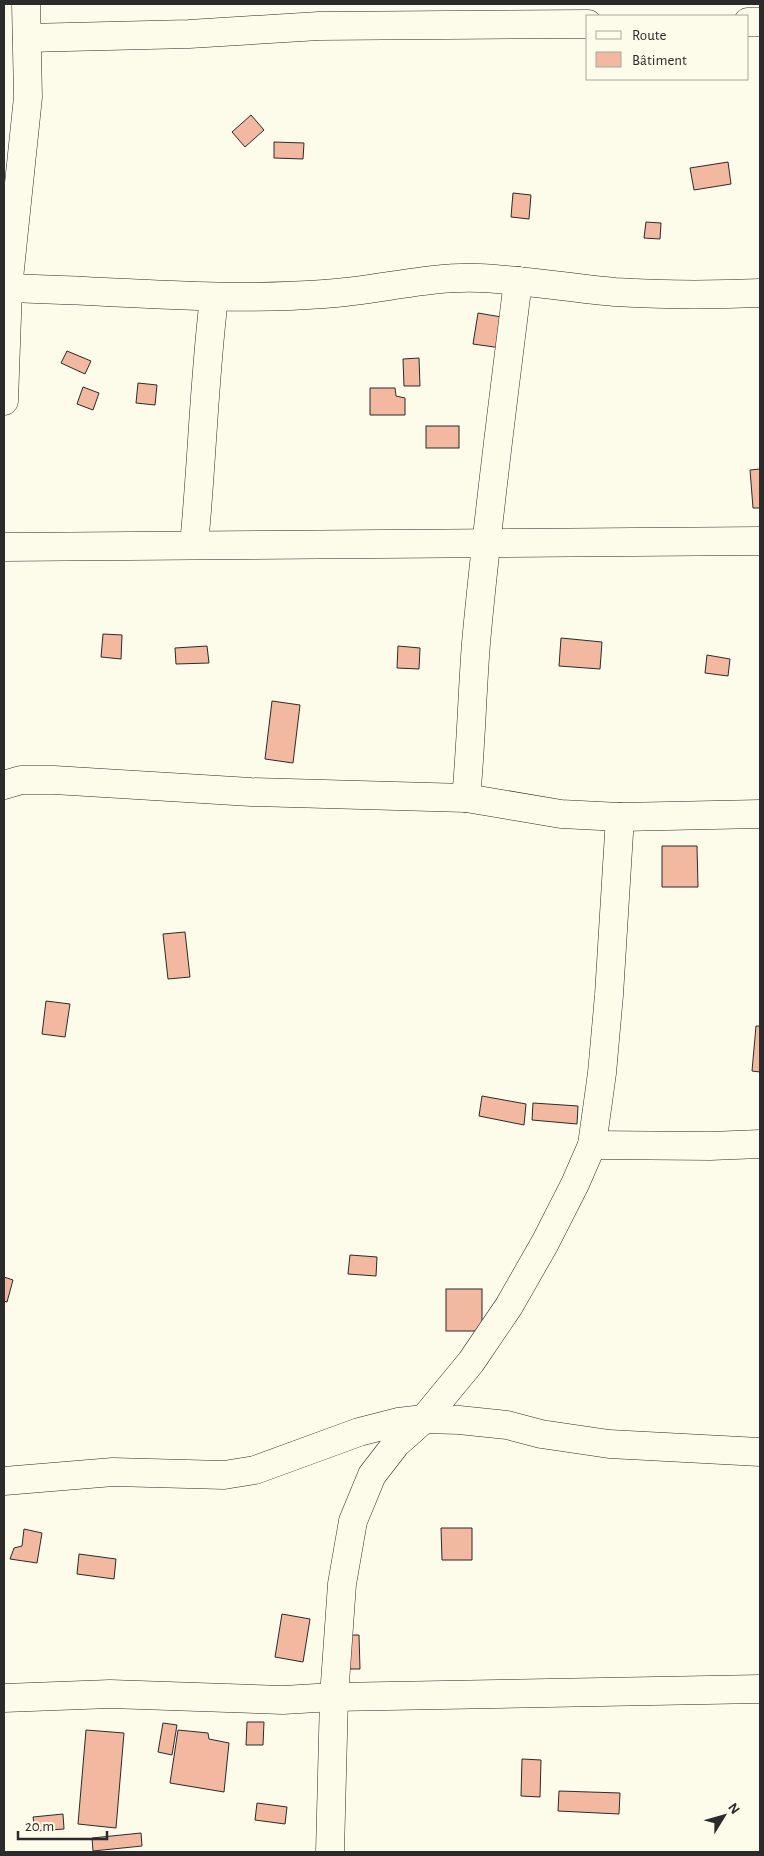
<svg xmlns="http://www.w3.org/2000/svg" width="764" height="1856" font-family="'Alegreya Sans',sans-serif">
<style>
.building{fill:#f2b8a0;stroke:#2b2b2b}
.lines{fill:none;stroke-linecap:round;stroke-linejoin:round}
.minor-casing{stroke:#2b2b2b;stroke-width:29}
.minor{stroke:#fdfbea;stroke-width:28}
</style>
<rect width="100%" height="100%" fill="#fdfbea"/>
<g class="building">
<polygon points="251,115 264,130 245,147 232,132"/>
<polygon points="274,142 304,143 303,159 274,158"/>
<polygon points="728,162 731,184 694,190 690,168"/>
<polygon points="513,193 531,195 529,219 511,217"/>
<polygon points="646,222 661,223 660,239 644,238"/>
<polygon points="478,313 513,319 508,349 473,344"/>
<polygon points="67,351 91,361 85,374 61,363"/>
<polygon points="419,358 420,386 404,386 403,359"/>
<polygon points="138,383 157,385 155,405 136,403"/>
<polygon points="83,387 99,393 93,410 77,404"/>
<polygon points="370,388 395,388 396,396 405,398 405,415 370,415"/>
<rect x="426" y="426" width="33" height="22"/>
<polygon points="760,469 760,508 753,508 750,470"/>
<polygon points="103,634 122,635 121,659 101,657"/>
<polygon points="561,638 602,642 600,669 559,666"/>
<polygon points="207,646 209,663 176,664 175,648"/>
<polygon points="398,646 420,648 419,669 397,668"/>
<polygon points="707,655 730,659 728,676 705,673"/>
<polygon points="272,701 300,705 293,763 265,759"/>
<polygon points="662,846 697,846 698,887 662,887"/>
<polygon points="185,932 190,977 168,979 163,934"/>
<polygon points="46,1001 70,1004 65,1037 42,1034"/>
<polygon points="756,1026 760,1026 760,1072 752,1071"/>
<polygon points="482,1096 526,1104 524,1125 479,1116"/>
<polygon points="533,1103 578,1106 577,1124 532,1120"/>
<polygon points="350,1255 377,1257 376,1276 348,1274"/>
<polygon points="4,1277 13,1280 7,1302 4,1301"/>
<rect x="446" y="1289" width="36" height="42"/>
<polygon points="441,1528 472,1528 472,1560 442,1560"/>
<polygon points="24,1529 42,1533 37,1563 10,1559 14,1548 22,1546"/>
<polygon points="79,1554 116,1559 114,1579 77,1574"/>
<polygon points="282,1614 310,1619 303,1662 275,1657"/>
<polygon points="341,1635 359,1635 360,1669 341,1669"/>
<polygon points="247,1722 264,1722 263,1745 246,1745"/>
<polygon points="163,1723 177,1725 172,1755 158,1752"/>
<polygon points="86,1730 124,1733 116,1828 78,1824"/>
<polygon points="178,1730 208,1733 209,1739 229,1743 224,1792 170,1783"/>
<polygon points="522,1759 541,1760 540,1797 521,1796"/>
<polygon points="559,1791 620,1793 619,1814 558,1811"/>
<polygon points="257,1803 287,1807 285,1824 255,1820"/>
<polygon points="63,1814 64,1829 35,1831 33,1817"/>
<polygon points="141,1833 142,1846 93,1851 92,1838"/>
</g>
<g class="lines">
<g class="minor-casing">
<g id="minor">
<polyline points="748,22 760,22"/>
<polyline points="27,38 189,34 319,26 588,24"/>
<path d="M4,288C110,290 217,302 324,294C376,291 427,276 479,278C525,280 570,288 615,292C663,295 713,295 760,293"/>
<polyline points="4,401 8,288 28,97 26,4"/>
<path d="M194,545C202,463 204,380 214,298"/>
<polyline points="4,547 760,541"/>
<polyline points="4,785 21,780 54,780 251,792 466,798 561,814 620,817 760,814"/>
<path d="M466,798C471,747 472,695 476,643C487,522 503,402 518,281"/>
<polyline points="592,1145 710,1146 760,1144"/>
<polyline points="4,1481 113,1472 224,1475 255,1470 359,1432 398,1422 424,1419 459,1420 507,1425 541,1434 609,1444 760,1452"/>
<polyline points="4,1698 110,1694 283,1700 334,1697 760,1689"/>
<polyline points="330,1852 334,1697 342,1584 353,1521 372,1475 396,1444 424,1419 471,1362 509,1306 545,1243 575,1184 592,1145 602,1073 609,995 620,817"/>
</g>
</g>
<use href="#minor" class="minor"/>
</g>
<rect width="764" height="1856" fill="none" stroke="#2b2b2b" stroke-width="10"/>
<rect x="586" y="15" width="162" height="65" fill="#fdfbea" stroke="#a9a89e"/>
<rect x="596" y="31" width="25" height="8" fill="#fdfbea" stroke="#a9a89e"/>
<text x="632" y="40" font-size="15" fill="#2b2b2b">Route</text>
<rect x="596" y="52" width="25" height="15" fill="#f2b8a0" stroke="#a9a89e"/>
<text x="632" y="65" font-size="15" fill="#2b2b2b">Bâtiment</text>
<g transform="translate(724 1816) rotate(53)" stroke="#fdfbea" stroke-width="4" paint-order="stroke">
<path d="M0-4L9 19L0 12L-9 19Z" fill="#2b2b2b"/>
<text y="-8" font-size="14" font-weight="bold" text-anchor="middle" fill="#2b2b2b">N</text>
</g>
<path d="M18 1831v8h89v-8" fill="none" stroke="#2b2b2b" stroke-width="2.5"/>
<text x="25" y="1831" font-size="15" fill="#2b2b2b" stroke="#fdfbea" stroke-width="4" paint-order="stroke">20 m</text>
</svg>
